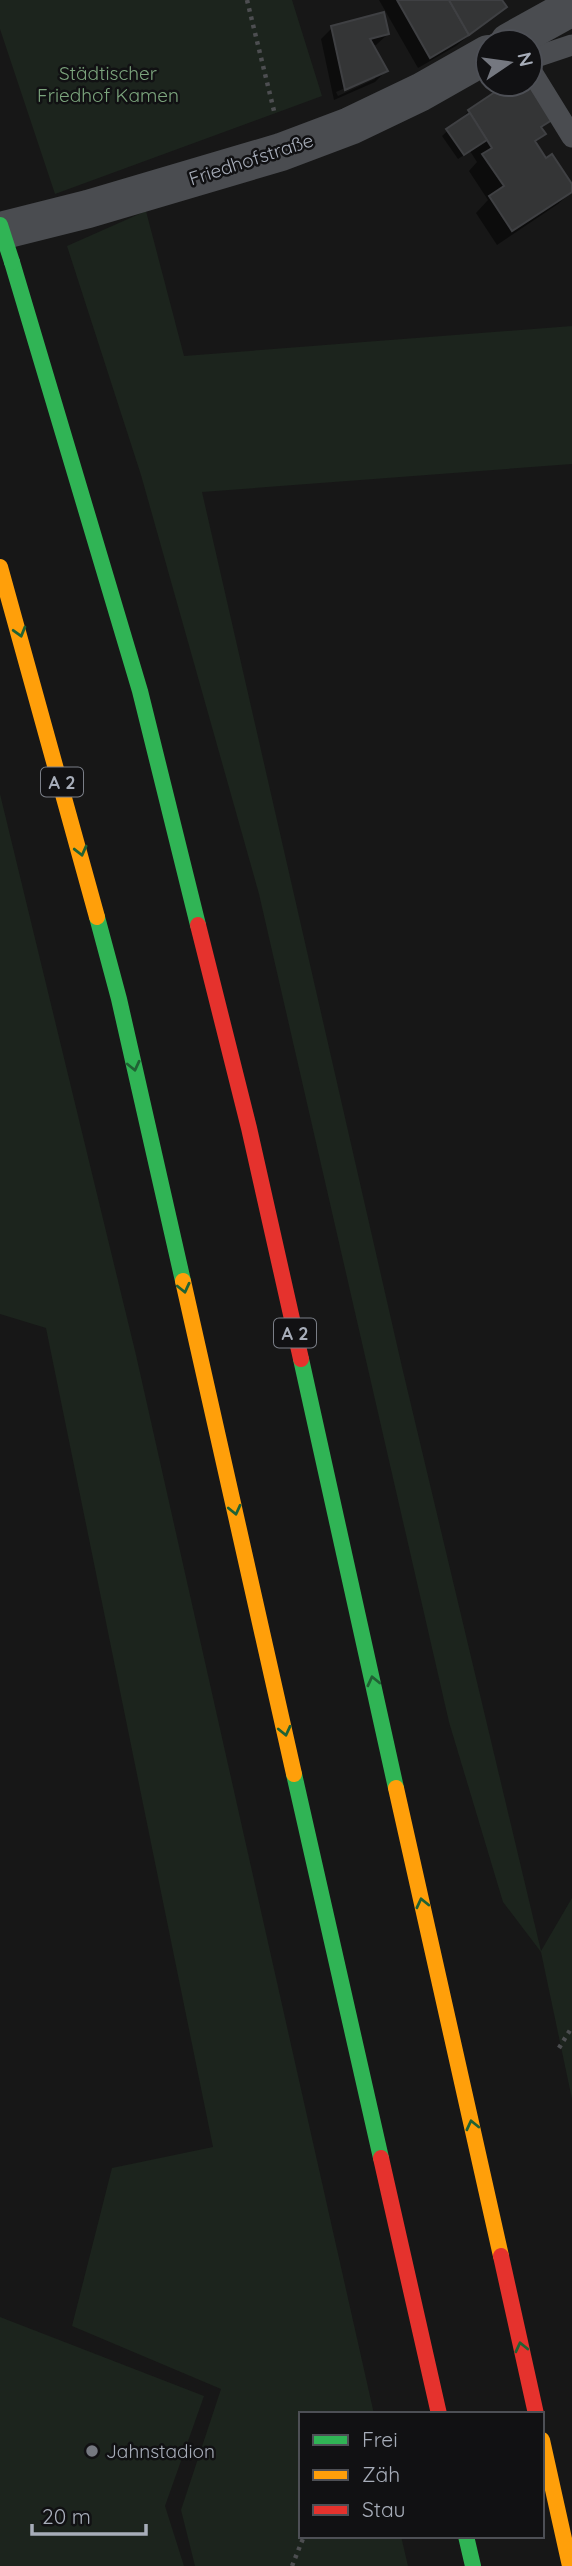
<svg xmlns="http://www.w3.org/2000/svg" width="572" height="2566" font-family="Quicksand,sans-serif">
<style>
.green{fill:#1c241d}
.shadow{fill:#0007;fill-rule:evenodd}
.building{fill:#343536;stroke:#3f4043;stroke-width:2}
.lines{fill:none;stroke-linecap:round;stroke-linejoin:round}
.path{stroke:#4d4e51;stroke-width:4.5;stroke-dasharray:3.5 5;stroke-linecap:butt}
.lane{stroke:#4a4c50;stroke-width:21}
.street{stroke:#4a4c50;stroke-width:38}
.fast{stroke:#30b455;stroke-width:16}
.slow{stroke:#ff9f0a;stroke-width:16}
.jam{stroke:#e5322d;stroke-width:16}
.fast-bridge{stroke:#30b455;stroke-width:16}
.oneway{stroke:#206234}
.poi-dot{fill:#757880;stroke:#111113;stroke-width:2.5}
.labels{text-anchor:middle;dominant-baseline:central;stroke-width:5;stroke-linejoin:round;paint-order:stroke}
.shield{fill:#111113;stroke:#7a7e87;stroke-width:2}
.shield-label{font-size:18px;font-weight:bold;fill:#a7adb9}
.park-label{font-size:19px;fill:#7ca57d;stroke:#111113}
.street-label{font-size:19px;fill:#a7adb9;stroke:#111113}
.poi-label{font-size:19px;fill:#a7adb9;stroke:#111113;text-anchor:start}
</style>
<rect width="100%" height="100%" fill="#171717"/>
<g class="green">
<polygon points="0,0 292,0 322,96 55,194 0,29"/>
<polygon points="146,211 184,356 572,326 572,464 202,492 402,1367 541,1951 572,1898 572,2099 541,1952 503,1902 449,1722 259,894 141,475 67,246"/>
<polygon points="0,794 136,1355 374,2414 301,2414 301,2536 401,2536 408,2566 195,2566 181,2510 221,2389 72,2326 112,2168 213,2147 46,1328 0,1314"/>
<polygon points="0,2317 204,2396 165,2506 184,2566 0,2566"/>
</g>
<g class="shadow">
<polygon points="379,0 500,0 504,7 456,46 418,68"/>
<path d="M332,28L388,34L376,45L372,46L386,71L375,82L334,100L321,39ZM375,75V79L338,96L336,92Z"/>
<polygon points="510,84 526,84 550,120 541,129 544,134 534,144 545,160 572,187 572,191 558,204 497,245 476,213 488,200 469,171 477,162 470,151 458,159 442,136 469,111"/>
</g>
<g class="building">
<polygon points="397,0 449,0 469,35 430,58"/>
<polygon points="449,0 502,0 507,7 469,35"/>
<polygon points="384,12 389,34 370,39 388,71 345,90 331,26"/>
<polygon points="507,84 528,84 552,120 541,127 546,134 535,141 546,158 552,154 572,184 572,192 512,231 489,196 504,186 482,154 492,148 468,110"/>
<polygon points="470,113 487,140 464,155 446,129"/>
</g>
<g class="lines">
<g class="path">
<polyline points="247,0 275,115"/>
<polyline points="559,2048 572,2027"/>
<polyline points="353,2414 353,2412"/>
<polyline points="292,2566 304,2536"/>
</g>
<g class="lane">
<polyline points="530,59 572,45"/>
<polyline points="530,69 572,137"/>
</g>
<g class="street">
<polyline points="509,42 572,7"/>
<polyline points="0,231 88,209 281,152 350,126 421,92 488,54"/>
</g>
<g class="fast">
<polyline points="12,262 140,691 198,925"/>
<polyline points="97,917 119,999 183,1281"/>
<polyline points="301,1359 396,1788"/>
<polyline points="294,1774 381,2158"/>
<polyline points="466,2536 473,2566"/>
</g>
<g class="slow">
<polyline points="0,567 97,917"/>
<polyline points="183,1281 294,1774"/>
<polyline points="396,1788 501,2256"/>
<polyline points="542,2440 570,2566"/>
</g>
<g class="jam">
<polyline points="198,925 249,1128 301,1359"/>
<polyline points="381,2158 439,2414"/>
<polyline points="501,2256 536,2414"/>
</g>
<polyline class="fast-bridge" points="0,225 12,262"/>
</g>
<defs><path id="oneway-chevron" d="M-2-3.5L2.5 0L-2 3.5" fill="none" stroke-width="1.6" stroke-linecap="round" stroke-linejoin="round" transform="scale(1.75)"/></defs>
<g class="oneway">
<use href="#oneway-chevron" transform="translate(20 632) rotate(74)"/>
<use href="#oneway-chevron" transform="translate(81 851) rotate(76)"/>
<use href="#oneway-chevron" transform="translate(134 1066) rotate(77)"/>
<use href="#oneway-chevron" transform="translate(184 1288) rotate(77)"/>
<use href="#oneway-chevron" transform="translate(235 1510) rotate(77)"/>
<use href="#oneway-chevron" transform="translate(373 1681) rotate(-103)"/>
<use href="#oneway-chevron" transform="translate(285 1731) rotate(77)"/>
<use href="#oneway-chevron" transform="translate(422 1903) rotate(-103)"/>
<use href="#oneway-chevron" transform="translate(472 2125) rotate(-103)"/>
<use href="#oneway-chevron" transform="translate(521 2347) rotate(-103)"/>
</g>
<circle class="poi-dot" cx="92" cy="2451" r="7"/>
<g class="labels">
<g class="shield">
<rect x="41" y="767.5" width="42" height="29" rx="5"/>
<rect x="274" y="1318.5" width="42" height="29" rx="5"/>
</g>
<g class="shield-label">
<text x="62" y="782">A 2</text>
<text x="295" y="1333">A 2</text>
</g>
<g class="park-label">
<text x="108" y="73">Städtischer<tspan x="108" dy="22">Friedhof Kamen</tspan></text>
</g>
<g class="street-label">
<text transform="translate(251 159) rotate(-18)">Friedhofstraße</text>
</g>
<g class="poi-label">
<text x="106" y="2451">Jahnstadion</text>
</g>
</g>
<rect x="299" y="2412" width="245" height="126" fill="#111113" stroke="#4d4f55" stroke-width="2"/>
<rect x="313" y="2435" width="35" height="10" fill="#30b455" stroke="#4d4f55" stroke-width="2"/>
<text x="362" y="2447" font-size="21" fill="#a7adb9">Frei</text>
<rect x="313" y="2470" width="35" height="10" fill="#ff9f0a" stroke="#4d4f55" stroke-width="2"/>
<text x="362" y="2482" font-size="21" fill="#a7adb9">Zäh</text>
<rect x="313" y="2505" width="35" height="10" fill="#e5322d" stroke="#4d4f55" stroke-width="2"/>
<text x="362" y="2517" font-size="21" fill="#a7adb9">Stau</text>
<g transform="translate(509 63) rotate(77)"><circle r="33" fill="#111113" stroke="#4d4f55" stroke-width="2"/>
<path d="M0-5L12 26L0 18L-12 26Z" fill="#757880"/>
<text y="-10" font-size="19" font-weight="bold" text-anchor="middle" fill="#a7adb9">N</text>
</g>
<path d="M32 2524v10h114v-10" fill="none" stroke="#a7adb9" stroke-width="3.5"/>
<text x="42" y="2524" font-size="21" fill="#a7adb9" stroke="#111113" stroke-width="5" paint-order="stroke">20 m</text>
</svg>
